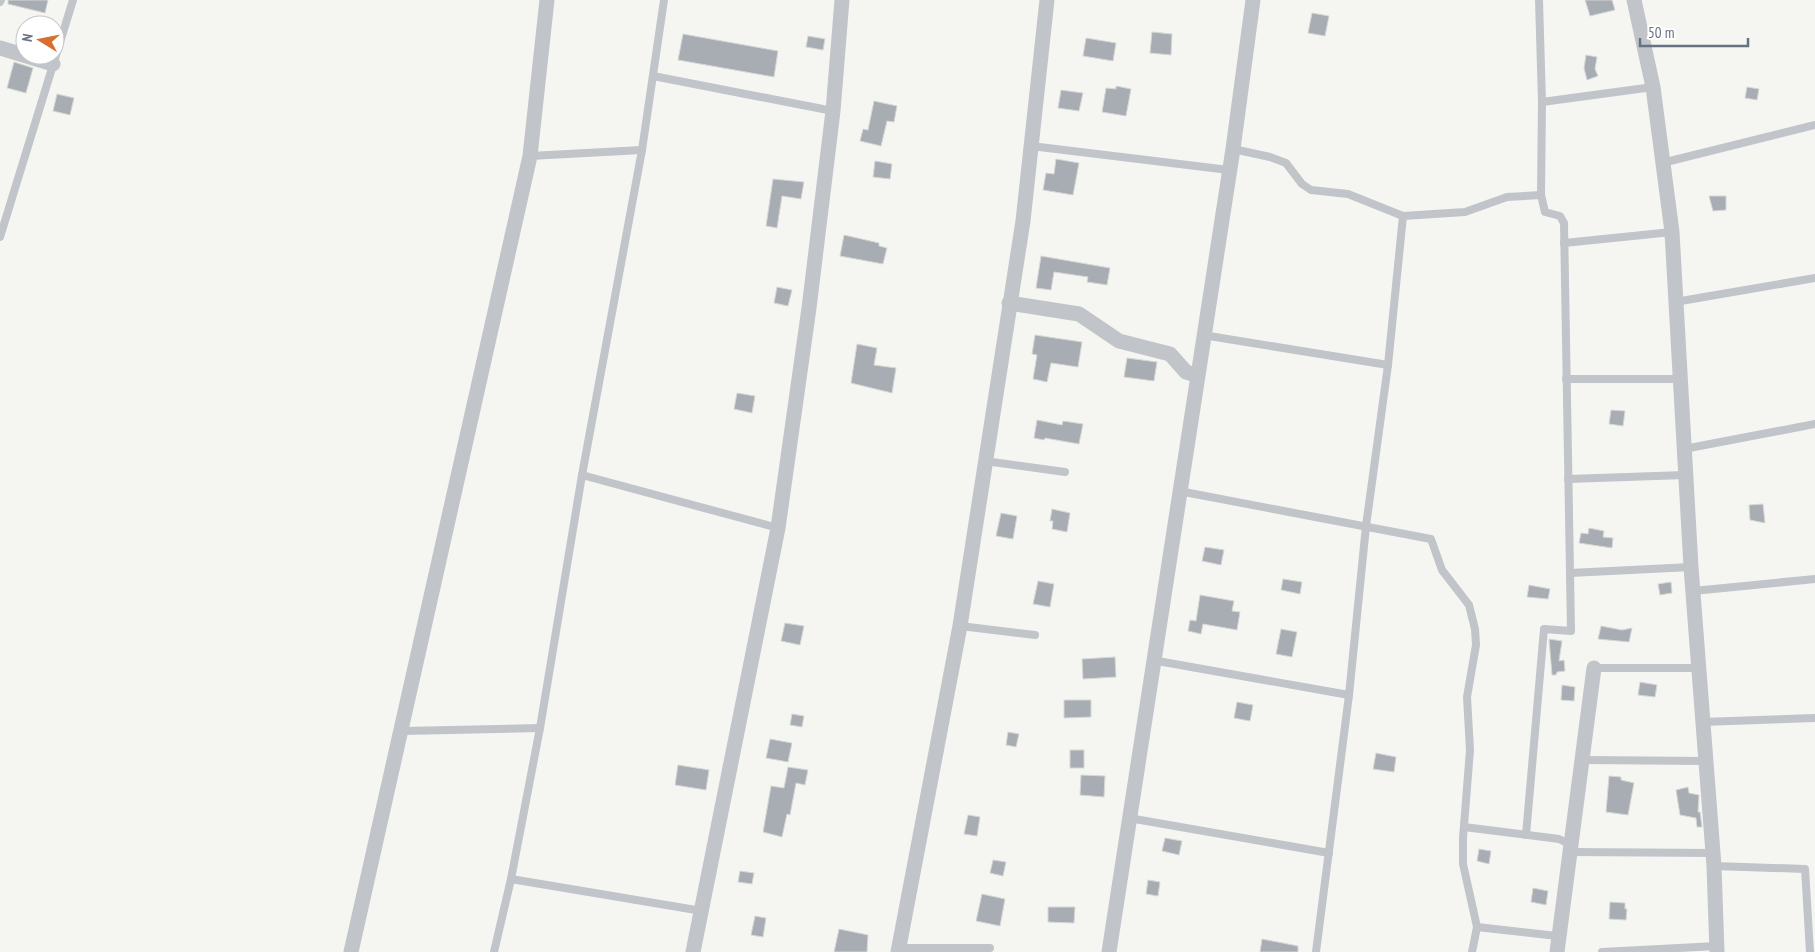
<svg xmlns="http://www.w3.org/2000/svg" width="1815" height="952" font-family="'PT Sans Narrow',sans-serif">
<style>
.building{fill:#a8adb4;stroke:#d7d7d5}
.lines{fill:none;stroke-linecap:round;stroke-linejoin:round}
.lane{stroke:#c1c4c8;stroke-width:8}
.street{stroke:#c1c4c8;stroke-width:15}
</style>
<rect width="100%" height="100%" fill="#f5f6f2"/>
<g class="building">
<polygon points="8,0 48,0 45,13 8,4"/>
<polygon points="1585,0 1612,0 1615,10 1590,16"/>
<polygon points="1312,13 1329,16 1325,36 1308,33"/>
<polygon points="1152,32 1172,34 1171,55 1150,53"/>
<polygon points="683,34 778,51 774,77 678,60"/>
<polygon points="808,36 825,39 823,50 806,47"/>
<polygon points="1086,38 1116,43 1113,61 1083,56"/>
<polygon points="1586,55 1597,57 1595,69 1598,76 1587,80 1584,68"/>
<polygon points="14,62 33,68 26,93 7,88"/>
<polygon points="1116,86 1131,89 1126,116 1102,112 1106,88 1116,89"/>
<polygon points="1747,87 1759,89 1757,100 1745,98"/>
<polygon points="1061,90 1083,93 1079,111 1058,108"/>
<polygon points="57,94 74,98 70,115 53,111"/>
<polygon points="874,101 897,106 894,122 887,121 881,146 860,141 863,129 868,130"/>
<polygon points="1056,159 1079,163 1073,195 1043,190 1046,173 1054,174"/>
<polygon points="875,161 892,164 890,179 873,177"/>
<polygon points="773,179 804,182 801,199 782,196 777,228 766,226"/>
<polygon points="1709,196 1726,196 1726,210 1713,211"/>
<polygon points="844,235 879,243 879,246 887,248 883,264 840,256"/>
<polygon points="1041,256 1110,268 1107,285 1087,282 1088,277 1054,272 1051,290 1036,288"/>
<polygon points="777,287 792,290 788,306 774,303"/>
<polygon points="1035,335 1082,342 1078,367 1051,363 1047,382 1033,379 1037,355 1032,354"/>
<polygon points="857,344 877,348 874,365 896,368 892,393 851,383"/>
<polygon points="1127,358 1157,362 1154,381 1124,377"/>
<polygon points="737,393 755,396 752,413 734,409"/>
<polygon points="1611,410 1625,411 1623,426 1609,424"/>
<polygon points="1037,420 1062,425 1063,421 1083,424 1079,444 1045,438 1044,440 1034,438"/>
<polygon points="1763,504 1765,523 1750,520 1749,505"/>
<polygon points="1052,509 1070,513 1067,532 1052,529 1053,521 1050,521"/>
<polygon points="1001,513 1017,516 1013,539 996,536"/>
<polygon points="1589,528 1604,531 1603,537 1613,538 1612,548 1579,543 1581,533 1588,534"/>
<polygon points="1205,547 1224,550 1221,565 1202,561"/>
<polygon points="1283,579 1302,582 1300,594 1281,590"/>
<polygon points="1038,581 1054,584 1050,607 1033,604"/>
<polygon points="1671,582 1672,593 1660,595 1658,584"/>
<polygon points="1529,585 1550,589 1548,599 1527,597"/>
<polygon points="1200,595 1234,601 1232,611 1240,612 1237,630 1203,624 1201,634 1188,631 1190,620 1196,621"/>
<polygon points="785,623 804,626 800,645 781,641"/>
<polygon points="1601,626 1622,630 1632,628 1629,642 1598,639"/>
<polygon points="1281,629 1297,632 1292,657 1276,654"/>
<polygon points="1549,639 1562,641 1559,661 1564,660 1565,671 1557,672 1556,675 1552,675"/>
<polygon points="1115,657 1116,677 1083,679 1082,659"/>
<polygon points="1640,682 1657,685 1655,697 1638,695"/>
<polygon points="1562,685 1575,687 1574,701 1561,700"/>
<polygon points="1064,700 1091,700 1091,717 1064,718"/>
<polygon points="1237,702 1253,705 1250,721 1234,718"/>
<polygon points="792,714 804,716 802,727 790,725"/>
<polygon points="1008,732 1019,734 1016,747 1006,745"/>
<polygon points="770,739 792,743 788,762 766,758"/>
<rect x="1070" y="750" width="14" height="18"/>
<polygon points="1376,753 1396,757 1394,772 1373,769"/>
<polygon points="678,765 709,770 706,790 675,785"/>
<polygon points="788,767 808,770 805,785 796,783 790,815 787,814 782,837 763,832 771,786 784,788"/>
<polygon points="1081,775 1105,776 1104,797 1080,795"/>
<polygon points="1609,776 1621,777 1621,780 1634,783 1628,815 1606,812"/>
<polygon points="1688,787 1689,793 1699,795 1698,812 1700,812 1702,827 1697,827 1696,818 1680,815 1676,790"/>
<polygon points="968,815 980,817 977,836 964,834"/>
<polygon points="1165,838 1182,841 1179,855 1162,851"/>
<polygon points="1479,849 1491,851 1489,864 1477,861"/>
<polygon points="993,860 1006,862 1003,876 990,873"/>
<polygon points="740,871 754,873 752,884 738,882"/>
<polygon points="1148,880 1160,882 1158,896 1146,894"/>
<polygon points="1533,888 1548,891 1546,905 1531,902"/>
<polygon points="982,894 1005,899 1000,926 976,921"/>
<polygon points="1610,902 1625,903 1625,909 1627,909 1626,920 1609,919"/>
<polygon points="1048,907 1075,907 1074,923 1048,922"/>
<polygon points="755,916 766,918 763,937 751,935"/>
<polygon points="839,929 868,935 867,952 834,952"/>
<polygon points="1262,939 1298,946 1298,952 1260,952"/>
</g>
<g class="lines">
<g class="lane">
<polyline points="0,2 1,0"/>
<polyline points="653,76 833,111"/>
<polyline points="1542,102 1653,87"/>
<polyline points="1031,146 1229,170"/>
<polyline points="1233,149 1270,157 1286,163 1302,184 1311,190 1348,194 1403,216 1465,212 1507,197 1541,195"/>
<polyline points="530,156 642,150"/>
<polyline points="1662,163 1815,125"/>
<polyline points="0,237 73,0"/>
<polyline points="1564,243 1672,232"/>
<polyline points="1675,302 1815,278"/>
<polyline points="1203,335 1388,365"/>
<polyline points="1566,379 1680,379"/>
<polyline points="1684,449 1815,424"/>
<polyline points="985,461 1065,472"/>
<polyline points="582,475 778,528"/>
<polyline points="1568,479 1685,475"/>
<polyline points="1179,491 1431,539 1442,570 1469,605 1475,629 1476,645 1467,697 1470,750 1463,838 1463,864 1477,927 1472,952"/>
<polyline points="1570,573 1691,567"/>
<polyline points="1693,591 1815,579"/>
<polyline points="960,626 1035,635"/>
<polyline points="1152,660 1349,695"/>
<polyline points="1594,668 1698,668"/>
<polyline points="1702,722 1815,718"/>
<polyline points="402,731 540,728"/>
<polyline points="1583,760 1706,761"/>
<polyline points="1129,818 1329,853"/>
<polyline points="1464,827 1559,839 1571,845"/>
<polyline points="1526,835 1544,629 1571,631 1564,223 1560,216 1545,212 1541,195 1542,102 1539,0"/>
<polyline points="1571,852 1713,853"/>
<polyline points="1714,866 1805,869 1810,952"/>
<polyline points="511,879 702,911"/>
<polyline points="1477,927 1557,936"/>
<polyline points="899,948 990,948"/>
<polyline points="494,952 511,879 540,728 582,475 642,150 664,0"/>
<polyline points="1316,952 1349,695 1366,526 1388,365 1403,216"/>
<polyline points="1602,952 1717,946"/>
</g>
<g class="street">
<polyline points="1634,0 1653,87 1672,232 1691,567 1714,866 1717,952"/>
<polyline points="0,48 53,64"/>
<polyline points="1009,303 1079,314 1119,341 1170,354 1186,372 1196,375"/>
<polyline points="351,952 530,156 547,0"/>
<polyline points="693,952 778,528 809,308 833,111 842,0"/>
<polyline points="898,952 960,626 1023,221 1047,0"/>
<polyline points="1109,952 1233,149 1253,0"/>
<polyline points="1557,952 1594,668"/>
</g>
</g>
<g transform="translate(40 40) rotate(280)"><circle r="24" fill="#ffffff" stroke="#c2c7cd"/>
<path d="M0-4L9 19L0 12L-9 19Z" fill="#d86e30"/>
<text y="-8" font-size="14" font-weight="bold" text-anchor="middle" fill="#667281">N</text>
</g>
<path d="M1640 38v8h108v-8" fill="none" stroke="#667281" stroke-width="2.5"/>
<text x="1648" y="38" font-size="15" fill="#667281" stroke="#ffffff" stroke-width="4" paint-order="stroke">50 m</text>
</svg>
